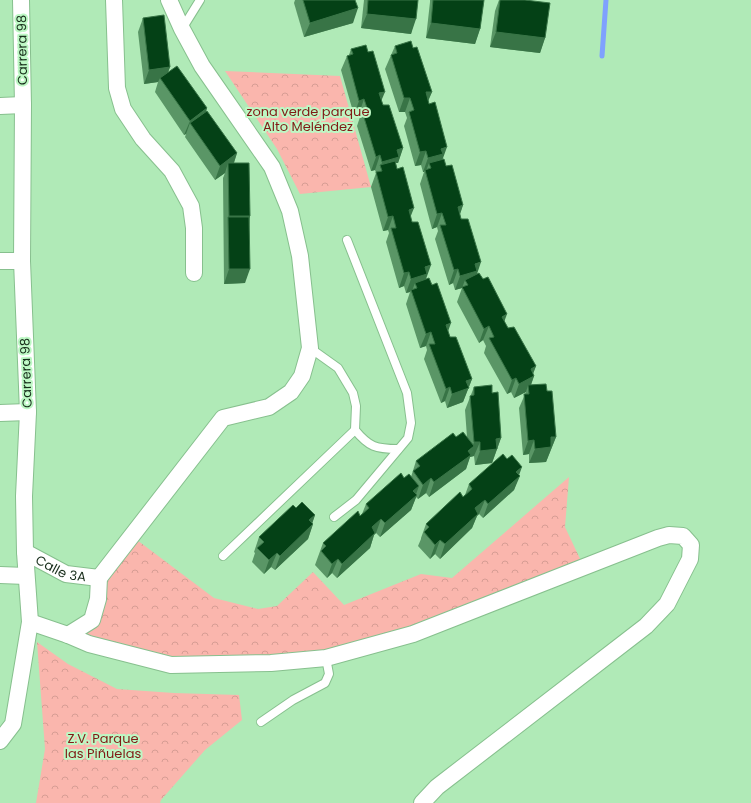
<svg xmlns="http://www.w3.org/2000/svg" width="751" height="803" font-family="Poppins,sans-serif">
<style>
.forest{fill:url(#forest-crowns)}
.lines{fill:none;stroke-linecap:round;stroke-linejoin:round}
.stream{stroke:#7fa1fe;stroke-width:5}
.service-casing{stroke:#87c08e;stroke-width:10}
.minor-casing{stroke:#87c08e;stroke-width:18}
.service{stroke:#fff;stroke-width:8}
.minor{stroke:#fff;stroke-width:16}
.wall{fill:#5a9666}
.shaded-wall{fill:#387446}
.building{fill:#044116;stroke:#387446}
.labels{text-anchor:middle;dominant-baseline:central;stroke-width:4;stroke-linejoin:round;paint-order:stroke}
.street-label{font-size:13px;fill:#172d1a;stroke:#bdf8c4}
.park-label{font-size:13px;fill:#801a16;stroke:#bdf8c4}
</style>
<defs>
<pattern id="forest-crowns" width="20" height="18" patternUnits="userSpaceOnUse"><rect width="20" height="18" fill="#fab6ad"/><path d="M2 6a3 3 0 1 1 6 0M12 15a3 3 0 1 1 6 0" fill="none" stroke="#d69d94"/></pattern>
</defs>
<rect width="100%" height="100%" fill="#b0eab7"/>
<g class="forest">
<polygon points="225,71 340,76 371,187 300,194 277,149"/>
<polygon points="569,477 565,527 582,563 412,632 332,652 172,663 72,635 92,621 100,578 133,537 214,598 258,609 277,606 313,572 344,605 421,574 452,578"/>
<polygon points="37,642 68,664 117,689 174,693 239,695 242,720 205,750 161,800 160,803 36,803 45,749"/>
</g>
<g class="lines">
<polyline class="stream" points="602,56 606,0"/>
<g class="service-casing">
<g id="service">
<polyline points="182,29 200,0"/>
<path d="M310,348L338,368L353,393L356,406L355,430C369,447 376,449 398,449"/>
<polyline points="334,517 356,500 408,438 411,423 407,393 347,240"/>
<polyline points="223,556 355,430"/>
<polyline points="261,722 293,700 325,683 329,674 326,658"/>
</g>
</g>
<g class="minor-casing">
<g id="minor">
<polyline points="114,0 117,88 123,109 143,139 172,171 191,206 194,228 194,273"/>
<polyline points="0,106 23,105"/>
<polyline points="0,261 22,261"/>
<polyline points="0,413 28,412"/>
<path id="s1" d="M25,552L66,574L99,578"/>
<polyline points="0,575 26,576"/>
<polyline points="30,622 68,635 89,644 171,665 271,663 326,658 413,634 658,538 669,535 683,536 691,545 690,559 667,604 646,626 437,787 422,803"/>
<polyline points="68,635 92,620 98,599 99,578 223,418 269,407 291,392 302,376 310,348 300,256 290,211 272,167 202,66 182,29 169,0"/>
<polyline points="0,741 13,724 30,622 25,552 24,496 28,412 22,261 23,105 21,0"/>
</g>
</g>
<use href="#service" class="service"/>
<use href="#minor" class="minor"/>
</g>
<g class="wall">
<polygon points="295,0 355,0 353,23 304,37 294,3"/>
<polygon points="364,0 418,0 411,34 361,28"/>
<polygon points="430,0 484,0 480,29 475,44 426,38 430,2"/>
<polygon points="499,0 545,38 540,53 490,47 495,11"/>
<polygon points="143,18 170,67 168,72 207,108 206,112 237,153 234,163 250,216 245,283 224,284 223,178 225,173 215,180 185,137 186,134 184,135 155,92 158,82 144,84 138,32"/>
<polygon points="395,46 413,48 432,92 428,100 442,159 446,166 463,205 460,214 477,274 508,328 536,366 533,374 534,376 531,385 547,391 556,437 546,462 529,463 529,454 523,455 519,408 526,392 514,398 511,392 507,394 484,353 486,346 483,340 479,343 457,302 462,288 455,290 453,283 449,285 435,239 438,231 437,227 432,229 420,184 424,172 423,172 421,165 415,166 404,126 407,118 405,112 399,112 385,69"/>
<polygon points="351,49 381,100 383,105 403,148 398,163 396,163 396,164 410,217 426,279 450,337 472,379 463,402 447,408 445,401 441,403 424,359 427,350 426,346 420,348 406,304 410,292 406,293 404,286 399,288 386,242 389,233 388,230 383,231 371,187 376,173 375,170 371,171 357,126 360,117 359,114 354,115 341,70 347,56 349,55"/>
<polygon points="474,387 492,393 501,438 492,463 475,465 474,456 470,457 466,469 429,497 426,493 418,499 416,497 411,510 380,537 376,533 374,535 370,548 337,578 332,573 327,578 315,565 323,543 362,514 366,504 404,478 411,477 416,461 456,437 467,437 465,410"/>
<polygon points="519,475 514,490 483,518 479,514 477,516 472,528 440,559 435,554 430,559 418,546 421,539 421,538 426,524 465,495 469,484"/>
<polygon points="296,508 315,515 312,523 313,524 308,539 275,570 271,567 264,574 252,562 255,553 254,552 259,537"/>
</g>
<g class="shaded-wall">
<polygon points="358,8 353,23 304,37 310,23"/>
<polygon points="367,14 416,19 411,34 361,28"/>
<polygon points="431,23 480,29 475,44 426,38"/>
<polygon points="496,32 545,38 540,53 490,47"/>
<polygon points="170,67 165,81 160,78 158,82 144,84 149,70"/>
<polygon points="385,92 379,106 379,93"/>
<polygon points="426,92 432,92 426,106"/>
<polygon points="404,98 410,98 405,112 399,112"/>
<polygon points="364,99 359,114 354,115 359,101"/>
<polygon points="207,108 202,123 190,123 186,134 184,135 190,121"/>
<polygon points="447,147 442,161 431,168 429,163 426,171 425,170 424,172 423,172 428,158 441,149"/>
<polygon points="403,148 398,163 396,163 393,171 382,171 381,166 382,162 397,150"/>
<polygon points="426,151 421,165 415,166 420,152"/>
<polygon points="237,153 232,168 228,163 225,173 215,180 220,166"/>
<polygon points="380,155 375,170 371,171 376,157"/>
<polygon points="463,205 458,220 458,207"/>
<polygon points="414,208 408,223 409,210"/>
<polygon points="442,213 437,227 432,229 437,214"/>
<polygon points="229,216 250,216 245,230 228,217"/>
<polygon points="393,216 388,230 383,231 388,217"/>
<polygon points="481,262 476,277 468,285 465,280 462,288 455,290 460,276 475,264"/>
<polygon points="431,265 426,279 417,288 415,283 412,291 411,290 410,292 406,293 411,279 425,267"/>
<polygon points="229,269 250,269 245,283 224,284"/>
<polygon points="458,269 453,283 449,285 454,270"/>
<polygon points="409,272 404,286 399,288 404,273"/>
<polygon points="507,314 502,328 502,317"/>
<polygon points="451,323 446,337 446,325"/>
<polygon points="489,326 483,340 479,343 484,329"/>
<polygon points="431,332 426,346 420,348 426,334"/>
<polygon points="536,366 532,376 534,376 529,390 528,385 526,392 514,398 519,384 531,369"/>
<polygon points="516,378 511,392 507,394 512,380"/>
<polygon points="472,379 463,402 447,408 452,394 466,381"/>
<polygon points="450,387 445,401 441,403 446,389"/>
<polygon points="551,437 556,437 546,462 529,463 535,449"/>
<polygon points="501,438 492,463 475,465 480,451 496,439"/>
<polygon points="534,440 529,454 523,455 528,441"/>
<polygon points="474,442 480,442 474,456 470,457 466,469 429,497 434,482 472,448"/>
<polygon points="522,467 518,478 520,476 514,490 483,518 488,504 516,472"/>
<polygon points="431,478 426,493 418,499 423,485"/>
<polygon points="419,486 415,497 417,495 411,510 380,537 385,523 413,491"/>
<polygon points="485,500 479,514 477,516 472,528 440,559 445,544 475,508"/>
<polygon points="315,515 311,527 313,524 308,539 275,570 280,556 309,520"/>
<polygon points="381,519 376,533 374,535 370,548 337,578 342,564 372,527"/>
<polygon points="440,540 435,554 430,559 435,545"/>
<polygon points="277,553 271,567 264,574 269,560"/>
<polygon points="338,559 332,573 327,578 332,564"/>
</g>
<g class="building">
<polygon points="303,0 355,0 358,8 310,23"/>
<polygon points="368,0 418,0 416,19 367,14"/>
<polygon points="433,0 484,0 480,29 431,23"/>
<polygon points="500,0 525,0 550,3 545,38 496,32"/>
<polygon points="164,15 170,67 149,70 143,18"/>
<polygon points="411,41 413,48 417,47 432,92 426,92 429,104 435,102 447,147 441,149 443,154 428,158 426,151 420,152 409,112 414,110 410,98 404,98 391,55 397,53 395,46"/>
<polygon points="366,45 368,52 373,51 385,92 379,93 383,105 389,105 403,148 397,150 399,157 382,162 380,155 376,157 362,111 368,111 364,99 359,101 347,56 353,54 351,49"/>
<polygon points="177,66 207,108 190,121 160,78"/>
<polygon points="207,111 237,153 220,166 190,123"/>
<polygon points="444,159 446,166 452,165 463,205 458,207 461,219 468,219 481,262 475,264 477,271 460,276 458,269 454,270 440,225 446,225 442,213 437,214 425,170 431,168 429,163"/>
<polygon points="395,161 397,169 403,167 414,208 409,210 412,222 418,222 431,265 425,267 427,274 411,279 409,272 404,273 391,228 396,228 393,216 388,217 376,172 382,171 380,165"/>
<polygon points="228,163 249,163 250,216 229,216"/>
<polygon points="228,217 249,217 250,269 229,269"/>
<polygon points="479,273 483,279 488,277 507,314 502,317 508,328 514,327 536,366 531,369 534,376 519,384 516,378 512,380 489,338 494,337 489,326 484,329 462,287 468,285 465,280"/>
<polygon points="429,278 432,285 437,283 451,323 446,325 450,337 456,337 472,379 466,381 469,388 452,394 450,387 446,389 429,344 435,344 431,332 426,334 411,290 417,288 415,283"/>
<polygon points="546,384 547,391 552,391 556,437 551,437 551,447 535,449 534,440 528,441 524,394 529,394 528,385"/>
<polygon points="492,385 492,393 498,392 501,438 496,439 497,449 480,451 480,442 474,442 470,396 474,395 474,387"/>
<polygon points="463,432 474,446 468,451 471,455 434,482 431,478 423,485 413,471 420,466 416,461 453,433 456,437"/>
<polygon points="503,454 507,459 512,455 522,467 516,472 520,476 488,504 485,500 475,508 478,514 445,544 440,540 435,545 424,532 429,527 426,524 460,492 463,497 472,489 469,484"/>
<polygon points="401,473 404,478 409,474 419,486 413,491 417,495 385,523 381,519 372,527 375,533 342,564 338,559 332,564 321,551 326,546 323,543 358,511 360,516 369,508 366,504"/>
<polygon points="302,502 315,515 309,520 313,524 280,556 277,553 269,560 257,548 264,542 259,537 293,505 296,508"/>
</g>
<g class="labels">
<g class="street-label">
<text transform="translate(22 50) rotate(-91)">Carrera 98</text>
<text transform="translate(26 373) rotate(-92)">Carrera 98</text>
<text stroke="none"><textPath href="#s1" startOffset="40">Calle 3A</textPath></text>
</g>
<g class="park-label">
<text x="308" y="111">zona verde parque<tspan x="308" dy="15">Alto Meléndez</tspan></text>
<text x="103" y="738">Z.V. Parque<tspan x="103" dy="15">las Piñuelas</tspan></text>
</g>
</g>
</svg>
